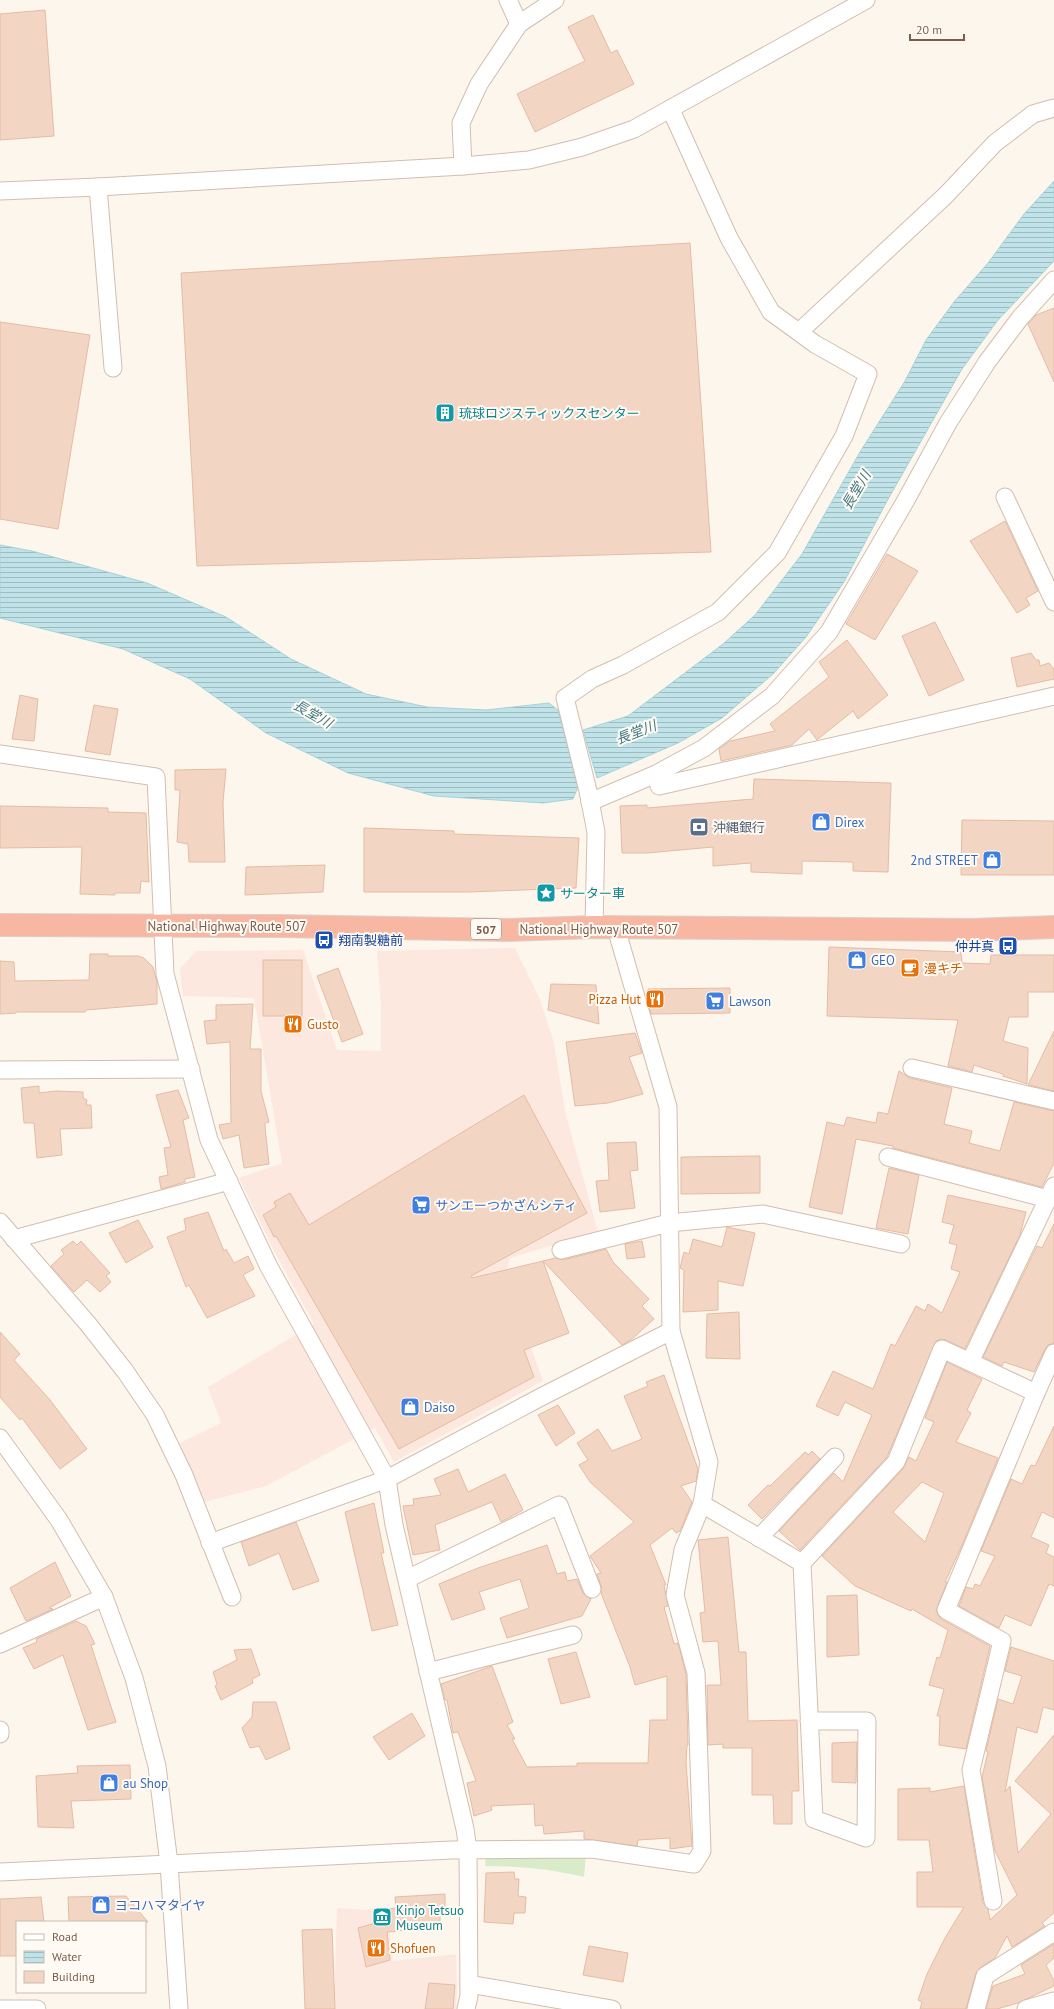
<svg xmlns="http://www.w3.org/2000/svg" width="1054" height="2009" font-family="'PT Sans','Noto Sans JP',sans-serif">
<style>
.commercial{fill:#fde8e0}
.green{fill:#d8ecc9}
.water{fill:url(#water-rules);stroke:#a5d3da}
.building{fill:#f3d5c3;stroke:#e6bba3;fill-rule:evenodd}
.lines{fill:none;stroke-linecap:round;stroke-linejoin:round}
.minor-casing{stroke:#d1beb0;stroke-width:19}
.highway-casing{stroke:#dad1cd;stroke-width:24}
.minor{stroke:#fff;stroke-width:17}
.highway{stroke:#f7b7a3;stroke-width:22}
.labels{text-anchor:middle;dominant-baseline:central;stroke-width:4;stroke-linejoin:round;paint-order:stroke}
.shield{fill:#fffaf3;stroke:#a28b7f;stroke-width:1}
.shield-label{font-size:12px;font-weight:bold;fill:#7a5c4d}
.culture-label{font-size:13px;fill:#0d838f;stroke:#fffaf3;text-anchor:start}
.shop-label{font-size:13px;fill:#366cbe;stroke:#fffaf3;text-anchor:start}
.service-label{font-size:13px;fill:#4e5e75;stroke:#fffaf3;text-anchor:start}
.street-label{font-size:13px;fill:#7a5c4d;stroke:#fffaf3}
.transit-label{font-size:13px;fill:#164399;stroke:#fffaf3;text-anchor:start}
.food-label{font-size:13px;fill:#c56008;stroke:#fffaf3;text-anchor:start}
.water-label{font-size:14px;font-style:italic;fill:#437c86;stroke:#fffaf3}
</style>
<defs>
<pattern id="water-rules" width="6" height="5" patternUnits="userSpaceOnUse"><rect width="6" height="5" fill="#bfe3e8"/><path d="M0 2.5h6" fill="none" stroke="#a0bbbe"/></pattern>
</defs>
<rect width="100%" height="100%" fill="#fdf6ec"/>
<g class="commercial">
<polygon points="515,948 539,997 554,1043 565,1111 598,1232 510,1258 505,1275 543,1381 394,1462 375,1428 266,1486 201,1503 180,1443 221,1423 208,1387 314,1324 273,1249 239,1178 282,1163 254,998 183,996 180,969 196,951 303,950 337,1050 381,1051 381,1007 377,951"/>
<polygon points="387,1907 393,1961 456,1954 457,1984 456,2009 334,2009 337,1908 366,1910"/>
</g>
<path class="green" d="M586,1854L584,1877C550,1869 519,1866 485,1866L486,1856Z"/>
<g class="water">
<polygon points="1054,181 1054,261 998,320 962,369 887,501 844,582 806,637 773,674 722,718 678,743 597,778 583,730 628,716 723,644 755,615 802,554 860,452 905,381 926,340 954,302 988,263 1024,214"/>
<polygon points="0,545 32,551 147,583 226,617 291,659 366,694 427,707 486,710 549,703 558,710 578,787 573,799 543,803 434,796 348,773 266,733 190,679 123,649 0,618"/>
</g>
<g class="building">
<polygon points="45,10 54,136 0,140 0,14"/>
<polygon points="593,15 611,53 617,50 634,84 535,132 517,94 585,61 568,27"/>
<polygon points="690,243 711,552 197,566 181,273"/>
<polygon points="1054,308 1054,382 1028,324 1036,315"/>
<polygon points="0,322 90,335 58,529 0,519"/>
<polygon points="1005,521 1038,591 1026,598 1030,605 1017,613 970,541"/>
<polygon points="887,554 918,571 875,640 846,624"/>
<polygon points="935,622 964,680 929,696 902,636"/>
<polygon points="847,640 888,695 858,719 853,711 818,739 817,740 809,729 792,745 721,761 719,749 730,741 775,731 770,724 829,677 819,662"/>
<polygon points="1031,653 1036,660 1039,660 1040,666 1049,663 1054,669 1054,679 1017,687 1011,658"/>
<polygon points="20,695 38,699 34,741 12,739"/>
<polygon points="94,705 118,709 110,755 85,751"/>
<polygon points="226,769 223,802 225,862 189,862 188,844 177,842 180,790 175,790 175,770"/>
<polygon points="754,779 891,783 888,872 853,871 853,862 802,861 802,874 751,872 751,863 713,866 713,847 647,853 622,853 620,806 647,805 647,808 753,799"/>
<polygon points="0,806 108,808 108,812 146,813 149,882 141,881 140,893 115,893 115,895 80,894 82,847 0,848"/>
<polygon points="962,820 1054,821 1054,875 961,875"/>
<polygon points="364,828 454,831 454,834 579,838 576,888 469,892 364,892"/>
<polygon points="325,865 323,892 245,895 246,867"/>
<polygon points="829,947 961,952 962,963 990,964 991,955 1054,955 1054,992 1028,992 1028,1017 1009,1017 1003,1041 1028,1048 1027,1084 1003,1076 1003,1074 974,1065 972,1072 948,1066 958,1020 827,1016"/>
<polygon points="90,954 108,954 108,956 138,956 144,958 153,967 157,982 157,1004 86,1010 85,1012 16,1012 16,1013 0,1014 0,961 14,962 15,981 89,980"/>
<rect x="263" y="960" width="39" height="56"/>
<polygon points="338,968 363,1034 342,1042 317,976"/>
<polygon points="551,984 596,985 599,1024 548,1010"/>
<polygon points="730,988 730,1013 651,1014 648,1002 648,989"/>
<polygon points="253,1004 250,1049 261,1049 261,1091 269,1122 265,1123 265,1127 269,1164 244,1168 239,1135 223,1139 219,1125 231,1123 230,1042 207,1044 204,1021 216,1020 216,1005"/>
<polygon points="1054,1031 1054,1091 1028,1085"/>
<polygon points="635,1033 642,1053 629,1057 643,1094 608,1103 575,1106 566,1042"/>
<polygon points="899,1071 910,1078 952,1088 944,1124 972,1131 969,1143 1000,1151 1014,1102 1054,1111 1054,1163 1042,1187 893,1148 893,1146 856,1139 842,1214 809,1207 827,1122 844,1126 847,1117 876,1123 878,1112 888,1114"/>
<polygon points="39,1086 39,1093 56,1091 83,1092 83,1098 87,1100 86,1105 91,1105 92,1128 60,1129 62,1155 37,1158 34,1123 24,1123 21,1088"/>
<polygon points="178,1090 189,1118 183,1120 195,1177 185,1179 185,1182 161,1189 159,1177 168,1175 164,1148 171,1147 156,1095"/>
<polygon points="524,1095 587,1213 471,1276 472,1278 543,1261 569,1333 524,1350 534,1377 399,1449 276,1236 274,1237 263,1215 276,1207 274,1202 290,1193 309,1225"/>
<polygon points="636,1142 638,1170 630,1171 635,1208 600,1212 596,1181 609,1180 607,1143"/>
<polygon points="760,1156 760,1193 681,1194 681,1157"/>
<polygon points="889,1168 919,1175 908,1234 876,1228"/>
<polygon points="948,1195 1026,1212 1020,1235 965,1349 946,1340 941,1339 936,1341 887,1457 800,1550 779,1531 834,1473 843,1482 872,1415 845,1402 838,1416 816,1406 833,1371 873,1389 891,1344 895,1346 916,1306 925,1311 928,1304 942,1313 960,1272 951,1269 957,1245 949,1243 954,1225 942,1222"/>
<polygon points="208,1212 224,1251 226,1249 234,1263 248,1256 254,1269 243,1275 255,1296 207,1318 189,1285 186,1287 167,1237 186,1230 184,1219"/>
<polygon points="138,1220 153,1247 126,1263 109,1233"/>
<polygon points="1054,1224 1054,1343 1048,1345 1045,1349 1034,1372 1004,1362 1002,1366 983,1357 1037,1246 1042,1248"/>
<polygon points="727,1227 755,1233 743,1286 718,1281 718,1310 683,1312 684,1270 680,1268 684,1252 689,1254 693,1239 722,1247"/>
<polygon points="73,1241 77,1245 81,1241 110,1273 106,1276 111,1282 100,1292 87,1280 74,1292 51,1266 64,1254 61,1250"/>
<polygon points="642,1241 645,1257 627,1259 625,1244"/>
<polygon points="606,1249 613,1262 649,1299 642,1306 654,1319 632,1339 622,1345 543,1261 555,1258 563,1260"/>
<polygon points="739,1312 740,1359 706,1358 707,1314"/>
<polygon points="0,1332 20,1354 14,1360 50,1400 87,1449 60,1469 22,1418 20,1420 0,1397"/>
<path d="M947,1362L982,1379L967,1410L971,1413L956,1442L998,1458L963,1543L945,1582H947L936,1611L941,1619L990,1646L966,1749L939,1745L940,1716H937L944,1689L929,1685L937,1657L940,1658L948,1630L912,1609L911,1611L855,1586L822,1556L903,1469L909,1457L916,1461L934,1422L925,1418ZM922,1482L944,1493L925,1542L893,1512Z"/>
<polygon points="664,1375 698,1469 696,1481 681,1486 692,1502 680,1531 676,1533 672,1528 650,1545 666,1585 664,1585 668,1606 664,1607 674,1644 678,1643 686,1674 688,1745 687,1745 686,1762 692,1846 670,1849 670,1838 638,1840 637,1846 584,1839 584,1831 544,1834 543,1825 535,1826 534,1804 491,1806 492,1810 474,1816 467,1783 476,1781 458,1732 453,1733 447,1700 445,1700 441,1684 492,1666 513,1722 507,1725 515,1739 512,1739 527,1767 577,1766 577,1763 648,1763 650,1720 667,1720 667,1676 635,1685 630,1667 601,1593 601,1586 597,1574 601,1573 590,1556 634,1522 590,1482 579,1465 588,1460 577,1443 598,1429 612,1451 642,1439 624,1396 648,1386 646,1382"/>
<polygon points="558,1405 575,1433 556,1446 538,1415"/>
<polygon points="1054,1426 1054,1518 1042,1512 1031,1537 1049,1545 1046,1553 1054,1557 1054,1586 1049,1584 1031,1626 1005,1615 999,1628 959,1606 966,1587 973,1589 975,1584 980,1586 995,1556 981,1551 1011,1479 1022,1484 1031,1465 1035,1466"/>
<polygon points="812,1451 820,1459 762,1519 748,1505 768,1485 770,1486 805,1452 809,1455"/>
<polygon points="458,1469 468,1492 505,1474 523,1510 501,1522 492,1502 435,1525 440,1550 413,1555 403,1506 414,1505 413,1499 441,1495 434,1479"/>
<polygon points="374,1503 384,1553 381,1553 398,1625 372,1631 345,1512"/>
<polygon points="296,1522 319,1581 293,1590 279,1553 249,1566 241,1542"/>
<polygon points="728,1537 739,1652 746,1652 748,1721 797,1720 799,1791 792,1791 792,1824 774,1824 773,1795 752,1795 752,1748 723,1748 723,1744 708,1745 707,1685 721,1685 718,1641 703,1642 700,1613 705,1612 698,1540"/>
<polygon points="547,1545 557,1574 565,1572 567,1581 577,1579 583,1593 591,1599 582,1616 507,1638 500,1618 529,1608 520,1579 479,1592 485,1609 452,1620 439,1584 478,1568"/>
<polygon points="55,1562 71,1596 49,1608 53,1609 26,1621 10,1588"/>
<polygon points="857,1595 859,1655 827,1657 827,1596"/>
<polygon points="76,1621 86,1626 95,1644 91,1645 116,1722 88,1730 63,1655 34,1669 23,1648 37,1642 36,1639"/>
<polygon points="1011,1647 1054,1661 1054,1710 1043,1707 1037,1733 1017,1727 1005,1792 1010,1786 1018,1853 1051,1814 1015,1781 1054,1735 1054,1913 1042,1923 1045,1926 1012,1947 1007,1936 995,1958 980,1968 976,1973 966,2009 920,2009 922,2002 918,2000 927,1974 945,1938 964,1907 917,1907 917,1872 933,1872 929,1840 898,1840 898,1789 930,1788 930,1792 964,1786 983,1903 988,1909 990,1920 1017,1895 995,1851 982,1777 988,1752 986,1751 998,1699 1013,1704 1022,1676 1005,1671"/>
<polygon points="251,1649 260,1675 252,1679 253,1683 221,1700 215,1686 217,1684 213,1672 237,1660 234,1650"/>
<polygon points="576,1652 590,1697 561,1704 548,1659"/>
<polygon points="253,1702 276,1702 290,1749 266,1760 259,1746 250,1748 242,1728 252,1717"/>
<polygon points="412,1713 425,1736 389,1760 373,1737"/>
<polygon points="857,1742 856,1783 832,1782 832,1743"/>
<polygon points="130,1765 131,1799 71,1801 74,1828 38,1827 36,1776 78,1773 77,1766"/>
<polygon points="514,1872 515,1879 519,1879 518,1896 526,1897 525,1913 514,1913 513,1924 484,1922 486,1873"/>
<polygon points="445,1894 445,1908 440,1909 440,1927 387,1932 390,1960 366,1967 358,1928 379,1922 377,1911 396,1908 395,1897"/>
<polygon points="126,1896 148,1922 69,1922 68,1897"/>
<polygon points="41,1897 44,1922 17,1922 17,1956 0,1956 0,1899"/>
<polygon points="332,1929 335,2009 305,2009 302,1930"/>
<polygon points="1054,1944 1054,1958 1046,1965 1054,1981 1054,1986 1018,2003 997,2009 986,2009 993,1986 1025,1974 1021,1965"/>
<polygon points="589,1946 628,1953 623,1982 583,1975"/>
<polygon points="429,1983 455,1985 453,2009 425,2009"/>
</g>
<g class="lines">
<g class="minor-casing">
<g id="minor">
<polyline points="508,0 519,24"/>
<polyline points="463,166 461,123 479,84 519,24 555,0"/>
<polyline points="98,187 113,368"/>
<polyline points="0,191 98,187 463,166 529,160 582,147 634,129 866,0"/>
<polyline points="799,332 946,195 995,143 1033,114 1054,108"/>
<polyline points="1005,497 1054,602"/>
<polyline points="0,754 156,777 165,974 209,1140 269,1267 387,1479 394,1525 465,1829 468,1850 469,1996 466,2009"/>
<polyline points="659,786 1054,696"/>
<polyline points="590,802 656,774 704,748 772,696 829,632 906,500 948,423 987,362 1020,318 1054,280"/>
<polyline points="594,927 596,832 588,791 565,698 592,679 623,665 718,612 777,553 844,436 868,374 815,344 771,312 729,238 671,110"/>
<polyline points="912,1068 1054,1101"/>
<polyline points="0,1070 191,1069"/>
<polyline points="888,1157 1048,1199"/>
<polyline points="0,1222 88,1324 125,1371 155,1415 184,1475 232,1597"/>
<polyline points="14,1239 229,1181"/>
<polyline points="561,1250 669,1223 763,1214 901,1244"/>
<polyline points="1036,1393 1054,1353"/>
<polyline points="0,1438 59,1520 104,1597 134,1678 157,1766 169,1864 0,1872"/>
<polyline points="702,1504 802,1563 814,1819 866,1838 867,1721 809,1721"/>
<polyline points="759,1538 835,1457"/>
<polyline points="210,1543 387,1479 541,1397 671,1331"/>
<polyline points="802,1563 896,1462 942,1349 970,1362"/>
<polyline points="407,1579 559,1505 592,1589"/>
<polyline points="0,1644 104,1597"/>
<polyline points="428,1672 573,1635"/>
<polyline points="0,1730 0,1734"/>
<polyline points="993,1901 971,1770 1002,1641 946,1610 1036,1393 970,1362 1054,1186"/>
<polyline points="469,1984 612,2009"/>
<polyline points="0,2009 37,2009"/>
<polyline points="179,2009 169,1864 451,1850 592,1849 694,1864 702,1851 696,1673 675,1595 683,1550 702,1504 709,1462 671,1331 668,1107 616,928"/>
<polyline points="976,2009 985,1976 1054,1932"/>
<polyline points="1026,2009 1054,2001"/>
</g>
</g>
<g class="highway-casing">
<polyline id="highway" points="0,925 280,926 507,930 594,927 972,930 1054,927"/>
</g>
<use href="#minor" class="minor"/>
<use href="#highway" class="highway"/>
</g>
<defs>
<g id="building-square" transform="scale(1)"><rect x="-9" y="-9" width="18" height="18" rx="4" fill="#0f9aa8" stroke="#fffaf3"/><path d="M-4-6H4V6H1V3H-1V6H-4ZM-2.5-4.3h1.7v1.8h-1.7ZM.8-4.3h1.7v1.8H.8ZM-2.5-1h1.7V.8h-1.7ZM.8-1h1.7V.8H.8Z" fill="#fff"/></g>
<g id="shop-square" transform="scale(1)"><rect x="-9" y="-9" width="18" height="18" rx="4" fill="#3f7fe0" stroke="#fffaf3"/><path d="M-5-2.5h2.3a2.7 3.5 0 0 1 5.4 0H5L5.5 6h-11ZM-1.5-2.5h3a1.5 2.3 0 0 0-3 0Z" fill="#fff"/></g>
<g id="bank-square" transform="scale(1)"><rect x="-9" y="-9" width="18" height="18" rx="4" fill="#5c6f8a" stroke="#fffaf3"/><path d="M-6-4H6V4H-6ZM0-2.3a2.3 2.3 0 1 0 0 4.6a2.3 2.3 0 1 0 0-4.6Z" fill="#fff"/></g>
<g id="sight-square" transform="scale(1)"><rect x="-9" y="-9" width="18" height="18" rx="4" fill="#0f9aa8" stroke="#fffaf3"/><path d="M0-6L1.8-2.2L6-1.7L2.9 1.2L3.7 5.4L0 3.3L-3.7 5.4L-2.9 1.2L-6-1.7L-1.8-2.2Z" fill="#fff"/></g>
<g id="bus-square" transform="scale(1)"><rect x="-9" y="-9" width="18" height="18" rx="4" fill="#1a4fb4" stroke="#fffaf3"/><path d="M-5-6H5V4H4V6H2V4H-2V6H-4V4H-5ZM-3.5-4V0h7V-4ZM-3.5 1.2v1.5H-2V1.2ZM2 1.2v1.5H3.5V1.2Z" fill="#fff"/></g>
<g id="cafe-square" transform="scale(1)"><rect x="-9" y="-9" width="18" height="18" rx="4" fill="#e8710a" stroke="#fffaf3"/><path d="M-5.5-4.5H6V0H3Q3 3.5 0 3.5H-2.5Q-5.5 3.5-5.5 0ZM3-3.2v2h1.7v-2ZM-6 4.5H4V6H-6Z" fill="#fff"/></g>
<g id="restaurant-square" transform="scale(1)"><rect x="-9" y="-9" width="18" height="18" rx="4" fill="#e8710a" stroke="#fffaf3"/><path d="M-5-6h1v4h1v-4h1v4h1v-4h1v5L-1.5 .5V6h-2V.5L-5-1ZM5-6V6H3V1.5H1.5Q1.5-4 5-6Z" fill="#fff"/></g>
<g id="supermarket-square" transform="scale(1)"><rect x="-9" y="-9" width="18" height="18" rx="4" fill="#3f7fe0" stroke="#fffaf3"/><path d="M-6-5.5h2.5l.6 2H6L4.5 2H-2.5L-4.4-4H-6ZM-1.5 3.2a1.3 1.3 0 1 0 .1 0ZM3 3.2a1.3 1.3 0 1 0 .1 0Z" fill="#fff"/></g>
<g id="museum-square" transform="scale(1)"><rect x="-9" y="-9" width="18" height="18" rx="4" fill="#0f9aa8" stroke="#fffaf3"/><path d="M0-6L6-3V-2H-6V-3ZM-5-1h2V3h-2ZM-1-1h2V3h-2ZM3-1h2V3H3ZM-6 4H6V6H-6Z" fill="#fff"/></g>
</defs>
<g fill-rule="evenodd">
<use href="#building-square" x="445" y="413"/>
<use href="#shop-square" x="821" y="822"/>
<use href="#bank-square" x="699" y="827"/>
<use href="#shop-square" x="992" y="860"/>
<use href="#sight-square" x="546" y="893"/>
<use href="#bus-square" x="324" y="940"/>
<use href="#bus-square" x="1008" y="946"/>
<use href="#shop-square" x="857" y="960"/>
<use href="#cafe-square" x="910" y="968"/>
<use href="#restaurant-square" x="655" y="999"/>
<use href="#supermarket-square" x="715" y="1001"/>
<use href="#restaurant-square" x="293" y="1024"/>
<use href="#supermarket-square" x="421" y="1205"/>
<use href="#shop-square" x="410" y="1407"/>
<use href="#shop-square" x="109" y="1783"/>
<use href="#shop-square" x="101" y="1905"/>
<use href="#museum-square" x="382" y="1917"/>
<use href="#restaurant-square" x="376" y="1948"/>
</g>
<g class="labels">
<rect class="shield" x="471" y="919" width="30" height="20" rx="3"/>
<g class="shield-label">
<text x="486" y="929">507</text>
</g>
<g class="culture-label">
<text x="459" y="413">琉球ロジスティックスセンター</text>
<text x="560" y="893">サーター車</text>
<text x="396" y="1910">Kinjo Tetsuo<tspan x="396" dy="15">Museum</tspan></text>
</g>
<g class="shop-label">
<text x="835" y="822">Direx</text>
<text x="978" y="860" text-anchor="end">2nd STREET</text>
<text x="871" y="960">GEO</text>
<text x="729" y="1001">Lawson</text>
<text x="435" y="1205">サンエーつかざんシティ</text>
<text x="424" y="1407">Daiso</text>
<text x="123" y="1783">au Shop</text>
<text x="115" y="1905">ヨコハマタイヤ</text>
</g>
<g class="service-label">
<text x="713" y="827">沖縄銀行</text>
</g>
<g class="street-label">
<text x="227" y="926">National Highway Route 507</text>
<text x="599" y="929">National Highway Route 507</text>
</g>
<g class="transit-label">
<text x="338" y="940">翔南製糖前</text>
<text x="994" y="946" text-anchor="end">仲井真</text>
</g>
<g class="food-label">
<text x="924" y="968">漫キチ</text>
<text x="641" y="999" text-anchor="end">Pizza Hut</text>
<text x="307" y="1024">Gusto</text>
<text x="390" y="1948">Shofuen</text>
</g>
<g class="water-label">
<text transform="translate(856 490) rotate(-59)">長堂川</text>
<text transform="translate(313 714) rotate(30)">長堂川</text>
<text transform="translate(636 732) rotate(-21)">長堂川</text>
</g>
</g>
<rect x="16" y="1921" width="130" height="72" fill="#fffaf3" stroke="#cabbb1"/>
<rect x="24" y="1934" width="20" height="6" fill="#ffffff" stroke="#cabbb1"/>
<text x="52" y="1941" font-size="12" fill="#7a5c4d">Road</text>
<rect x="24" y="1951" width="20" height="12" fill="url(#water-rules)" stroke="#cabbb1"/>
<text x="52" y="1961" font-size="12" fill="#7a5c4d">Water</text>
<rect x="24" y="1971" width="20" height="12" fill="#f3d5c3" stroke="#cabbb1"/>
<text x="52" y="1981" font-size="12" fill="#7a5c4d">Building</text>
<path d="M910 34v6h54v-6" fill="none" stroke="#7a5c4d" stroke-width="2"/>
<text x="916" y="34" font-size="12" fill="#7a5c4d" stroke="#fffaf3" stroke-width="3" paint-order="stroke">20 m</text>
</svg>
